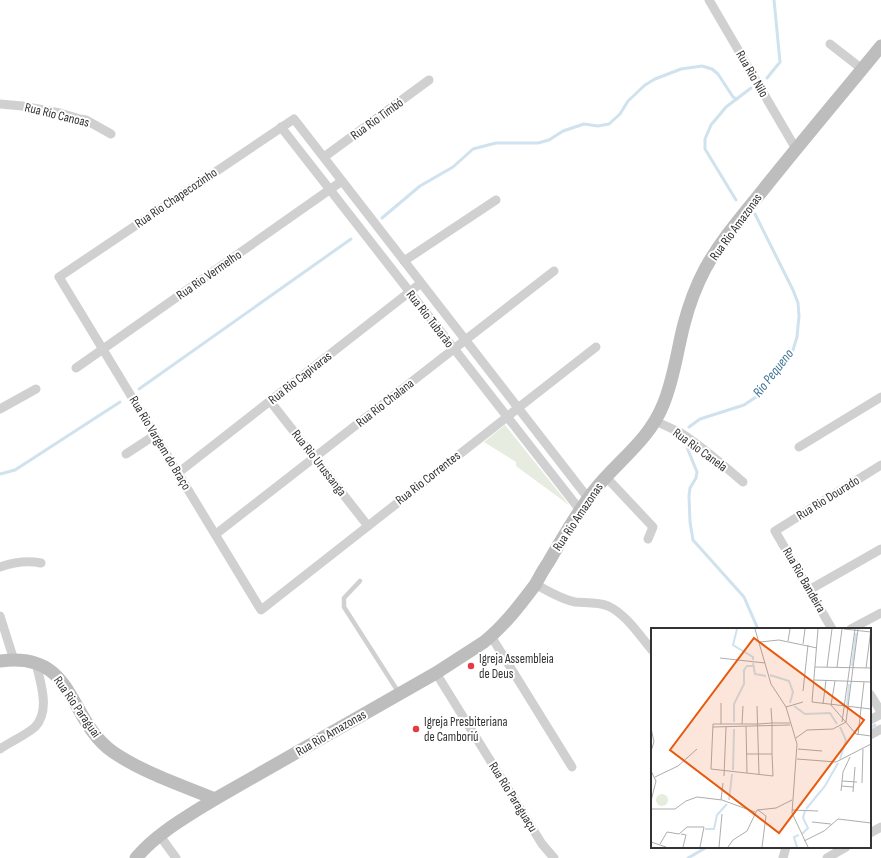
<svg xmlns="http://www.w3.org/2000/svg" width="881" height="858" font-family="'Sofia Sans Condensed',sans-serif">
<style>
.green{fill:#e6ecdf}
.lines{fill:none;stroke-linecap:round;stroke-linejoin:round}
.stream{stroke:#cfe2ee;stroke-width:3}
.lane{stroke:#d0d0d0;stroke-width:4.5}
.street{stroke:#d0d0d0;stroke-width:9}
.secondary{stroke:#bdbdbd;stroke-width:13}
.poi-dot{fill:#e63946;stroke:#fff;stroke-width:1.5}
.labels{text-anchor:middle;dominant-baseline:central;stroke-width:4;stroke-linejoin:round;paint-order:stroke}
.street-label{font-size:13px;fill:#333;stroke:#fff}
.poi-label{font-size:13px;fill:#333;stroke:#fff;text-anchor:start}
.water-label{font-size:14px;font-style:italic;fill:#3f7597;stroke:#fff}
.inset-river{fill:none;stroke:#cfe2ee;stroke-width:2}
.inset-road{fill:none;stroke:#adadad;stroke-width:1}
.view{fill:#e8590c;fill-opacity:0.15;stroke:#e8590c;stroke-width:2}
.inset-edge{fill:none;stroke:#333;stroke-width:2}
</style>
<rect width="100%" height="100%" fill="#fff"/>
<polygon class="green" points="505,425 569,505 516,466 516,462 484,442"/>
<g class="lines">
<g class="stream">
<polyline points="767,78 780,62 774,0"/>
<polyline points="736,200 705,149 705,139 711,125 726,107 751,88"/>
<polyline points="382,218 420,186 453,167 473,149 496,143 538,143 549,140 563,131 584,124 598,126 609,124 620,114 628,101 645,85 655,79 681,69 702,66 712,69 718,74 733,97 737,99"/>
<polyline points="139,389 351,239"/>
<polyline points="689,427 700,419 744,405 756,397 765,383 793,350 797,337 799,316 798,303 793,290 755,214"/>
<polyline points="684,440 697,472 696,478 690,488 689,496 690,522 693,540 744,597 758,629"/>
<polyline points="0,474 15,470 120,402"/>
<polyline points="870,728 875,725"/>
<polyline points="688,858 707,847"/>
</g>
<polyline class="lane" points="360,581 344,598 344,607 399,693"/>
<g class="street">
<polyline points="709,0 796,149"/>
<polyline points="830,44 862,69"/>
<polyline points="0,104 22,106 60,113 80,119 86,120 111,134"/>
<polyline points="281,127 580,510"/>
<polyline points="324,157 429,80"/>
<polyline points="404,261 496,200"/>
<polyline points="76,368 342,181"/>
<polyline points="270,401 368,526"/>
<polyline points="0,409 36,389"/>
<path d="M655,421C664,425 673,429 681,433C703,447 723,465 743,482"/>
<polyline points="799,447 881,397"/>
<polyline points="126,454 155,435"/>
<polyline points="178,473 421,283"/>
<polyline points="606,477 653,527 648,539"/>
<path d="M588,498C490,372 392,245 294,119L59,277L261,610L507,417L518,408L596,347"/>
<polyline points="216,534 554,271"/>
<path d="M0,567C14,562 26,560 41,563"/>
<path d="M535,584C548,591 560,599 575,602C586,603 598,602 608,606C626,614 640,636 652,650"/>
<polyline points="809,590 881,549"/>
<polyline points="0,616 14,660"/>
<polyline points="832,629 775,531 881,465"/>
<polyline points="851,629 881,613"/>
<polyline points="491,636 572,767"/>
<polyline points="436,673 542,844 554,858"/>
<polyline points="870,694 881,712"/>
<polyline points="870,720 881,714"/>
<polyline points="870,735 881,729"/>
<path d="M0,749C10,742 26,735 35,727C51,710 40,682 36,663"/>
<polyline points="870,833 881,827"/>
<polyline points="160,836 176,858"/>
<polyline points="783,858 786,847"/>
<polyline points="827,858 846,847"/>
</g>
<g class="secondary">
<path d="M0,661C76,650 67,720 113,752C144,773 181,785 215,799"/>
<path d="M136,858C157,833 188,816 215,799L436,673L484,642C504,626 520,605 535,585C539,578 543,570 548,563C562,539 576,514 593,492C617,461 648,442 663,405C674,379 677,351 684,324C689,305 696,286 705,269C721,240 743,215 763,190C802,141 842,94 881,46"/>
</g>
</g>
<g class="poi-dot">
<circle cx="471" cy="666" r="4"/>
<circle cx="416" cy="729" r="4"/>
</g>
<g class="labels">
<g class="street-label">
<text transform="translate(752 74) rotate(60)">Rua Rio Nilo</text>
<text transform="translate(57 115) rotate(14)">Rua Rio Canoas</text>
<text transform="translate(377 119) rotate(-36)">Rua Rio Timbó</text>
<text transform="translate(176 198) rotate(-34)">Rua Rio Chapecozinho</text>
<text transform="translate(736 227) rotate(-54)">Rua Rio Amazonas</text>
<text transform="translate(209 275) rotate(-35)">Rua Rio Vermelho</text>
<text transform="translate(430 319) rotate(52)">Rua Rio Tubarão</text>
<text transform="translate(300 378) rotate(-38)">Rua Rio Capivaras</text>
<text transform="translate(385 403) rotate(-38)">Rua Rio Chalana</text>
<text transform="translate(160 443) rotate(59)">Rua Rio Vargem do Braço</text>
<text transform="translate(700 450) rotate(36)">Rua Rio Canela</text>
<text transform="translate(319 463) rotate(52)">Rua Rio Urussanga</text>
<text transform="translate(428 478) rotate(-38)">Rua Rio Correntes</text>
<text transform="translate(828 498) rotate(-32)">Rua Rio Dourado</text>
<text transform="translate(578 517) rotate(-56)">Rua Rio Amazonas</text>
<text transform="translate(804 580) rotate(60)">Rua Rio Bandeira</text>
<text transform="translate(77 707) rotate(55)">Rua Rio Paraguai</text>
<text transform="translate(331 733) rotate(-30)">Rua Rio Amazonas</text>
<text transform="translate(513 797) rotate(58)">Rua Rio Paraguaçu</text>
</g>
<g class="poi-label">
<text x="479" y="659">Igreja Assembleia<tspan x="479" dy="15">de Deus</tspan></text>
<text x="424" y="722">Igreja Presbiteriana<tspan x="424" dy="15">de Camboriú</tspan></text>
</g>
<g class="water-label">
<text transform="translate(773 373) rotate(-52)">Rio Pequeno</text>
</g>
</g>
<g transform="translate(651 628)">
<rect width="220" height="220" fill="#fff"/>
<path d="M5 172a6 6 0 1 1 12 0a6 6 0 1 1-12 0Z" fill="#e6ecdf"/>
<path class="inset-river" d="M86,1L82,17L102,29V32M102,35L104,46L115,48M201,38L205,5M119,47L138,53L142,64L139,75M196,77L198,56M143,78L154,86L179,85L186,96M83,94V76L93,56V42L96,38H102M189,99L195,112L189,131M82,142L83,101M78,172L81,146M155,181L174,158L187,135M54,201H63L66,187L76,176M151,206L157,200L152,190L154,183M146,219L143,209L148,207"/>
<path class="inset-road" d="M104,1L120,56L135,79L146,116L141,185L157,219M167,1L161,74L220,81M193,1L220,4M137,13L139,1M109,14L128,12L166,20M152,16L154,1M69,30L114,35M164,39L220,40M176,39L181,1M186,39L191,1M215,40L220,1M163,52L220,54M184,53L180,77L205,106L220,108M152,63L157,17M172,76L175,52M106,78L108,146M135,79L152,74M120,80L121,95V126L122,148L60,141L62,96H107L121,95H139M191,94L204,1M70,96V75M91,96L92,78M95,98L96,145M62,99L139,97M0,100L3,114L0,123M207,107L213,54M145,110L156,102L182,101L195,94L207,1M147,121L171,123M96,126H121M146,131L185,134L220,116M0,143L5,153L0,173M73,148L75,99M4,149L27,138L46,121M191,153L206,154M211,155L212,121M190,158L202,159M190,163L192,144L199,129M202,164L204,139M70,172L72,155M0,181H24L35,173L46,169L71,172L104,184M107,182L115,188L111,219M141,182L167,183M161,194L180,196M30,206L35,207L32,219M153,213L173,203L187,191L220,195M0,214L15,219M9,216L16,204L28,206L36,199H53L49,219M68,219L71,186M77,219L82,212L96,203L106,182L125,180L141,172"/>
<path class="view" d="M103,10L213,92L128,205L19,122Z"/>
<rect width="220" height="220" class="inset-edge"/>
</g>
</svg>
